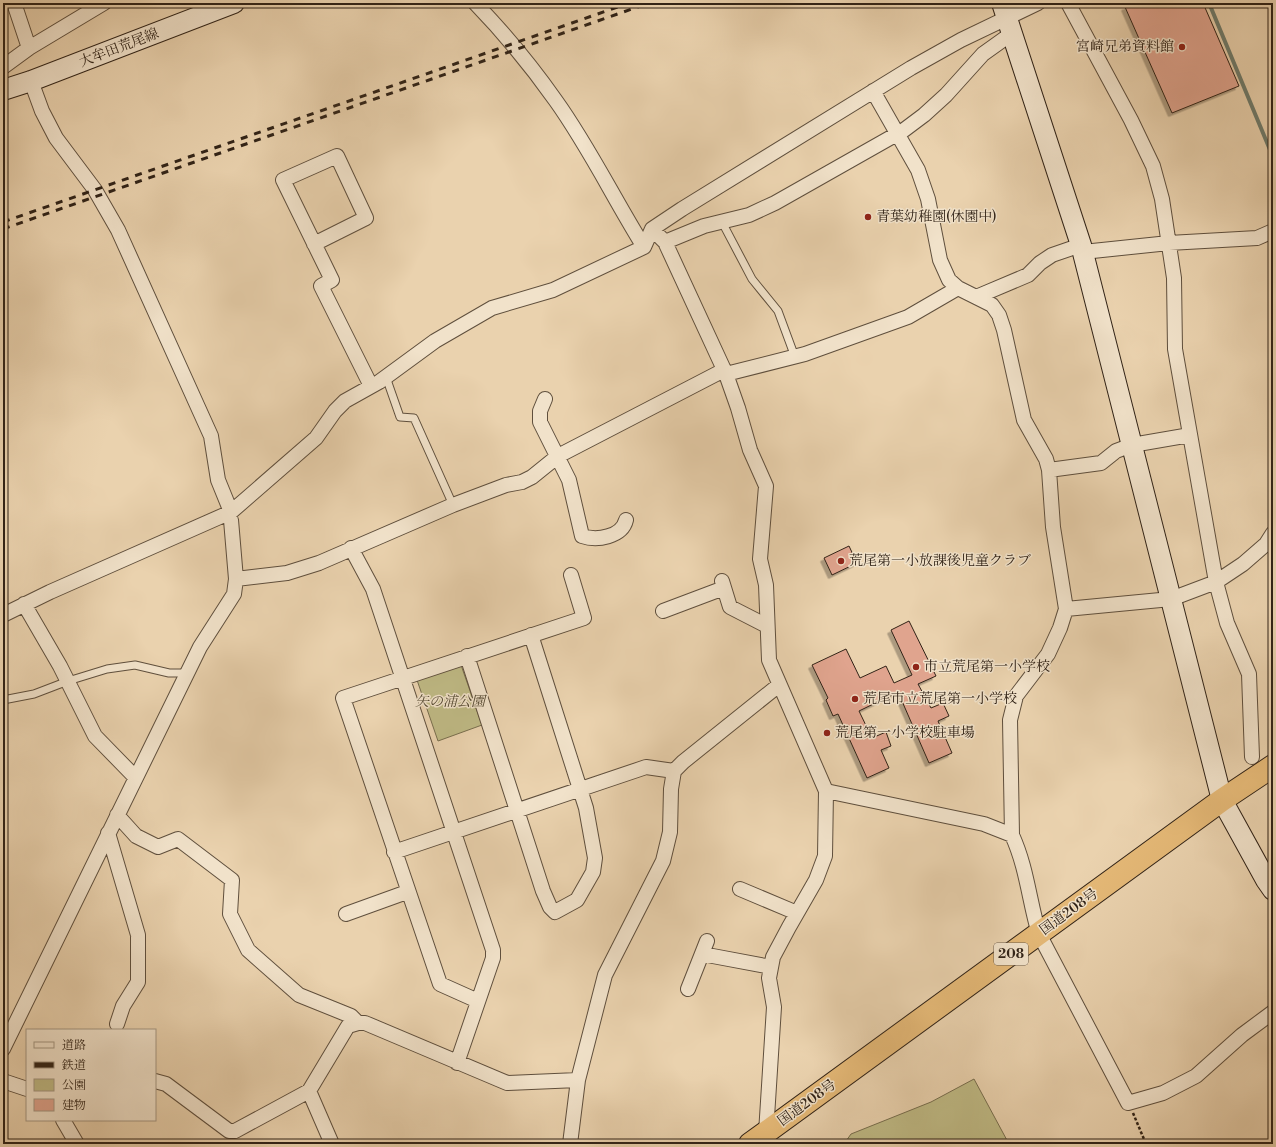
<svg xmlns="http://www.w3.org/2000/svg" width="1276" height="1147" font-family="'Libre Bodoni','Noto Serif JP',serif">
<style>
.green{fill:#bfba85;stroke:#786e4e}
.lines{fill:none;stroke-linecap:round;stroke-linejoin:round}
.stream{stroke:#6f7c6d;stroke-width:4}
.building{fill:#e0a48e;stroke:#312317;filter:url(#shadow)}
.lane-casing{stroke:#5f4f3d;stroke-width:9}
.street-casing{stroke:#5f4f3d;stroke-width:16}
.secondary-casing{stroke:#312317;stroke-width:22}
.highway-casing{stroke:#312317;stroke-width:24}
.path{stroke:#312317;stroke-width:2.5;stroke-dasharray:3 2;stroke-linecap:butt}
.lane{stroke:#f1e2ca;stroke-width:7}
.street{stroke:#f1e2ca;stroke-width:14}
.secondary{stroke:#f1e2ca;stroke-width:20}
.highway{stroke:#e5b977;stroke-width:22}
.rail{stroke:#312317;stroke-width:3;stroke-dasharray:7 7;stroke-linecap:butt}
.poi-dot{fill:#8f2418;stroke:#f1e2ca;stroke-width:1.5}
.labels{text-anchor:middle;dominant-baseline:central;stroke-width:3;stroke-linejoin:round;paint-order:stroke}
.shield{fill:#f1e2ca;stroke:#6b5c4d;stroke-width:1}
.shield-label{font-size:13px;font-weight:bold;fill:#312317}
.poi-label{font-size:14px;fill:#312317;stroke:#f1e2ca;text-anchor:start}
.street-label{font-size:14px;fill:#312317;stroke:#f1e2ca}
.park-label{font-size:14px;font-style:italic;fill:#544932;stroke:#f1e2ca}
</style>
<defs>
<filter id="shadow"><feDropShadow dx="-3.5" dy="3.5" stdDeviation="0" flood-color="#0004"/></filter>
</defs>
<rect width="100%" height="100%" fill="#ead2ae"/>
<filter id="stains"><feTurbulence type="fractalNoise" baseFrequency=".005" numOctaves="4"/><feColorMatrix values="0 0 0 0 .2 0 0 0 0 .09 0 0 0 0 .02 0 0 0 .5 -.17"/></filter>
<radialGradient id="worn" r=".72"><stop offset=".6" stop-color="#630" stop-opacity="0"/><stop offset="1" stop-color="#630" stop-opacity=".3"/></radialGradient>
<path class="green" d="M461,665L482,725L438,741L417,680Z
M974,1079L1009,1144H844L851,1134L931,1102Z"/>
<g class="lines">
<path class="stream" d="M1209,3L1273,157"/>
</g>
<path class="building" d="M1137,3H1203L1239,86L1172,113L1125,7Z
M849,546L857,563L832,575L824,558Z
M909,621L936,676L918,684L931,708L943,703L949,716L938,721L952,753L929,763L898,692L859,711L872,738L886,732L891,746L881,750L889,768L867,778L838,714L833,716L826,700L828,698L812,665L846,649L860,678L886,666L894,683L912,675L891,630Z"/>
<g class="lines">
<defs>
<path id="lane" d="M722,222L752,279L778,311L795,357
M386,377L400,417L414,418L453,505
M3,700L34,694L68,681L107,669L135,665L169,673H187"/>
<path id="street" d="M14,3L29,48
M475,3C504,33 532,67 556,101C589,147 614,199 644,247
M1068,3L1131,120L1153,166L1162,199L1174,278L1175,349L1216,582L1227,623L1249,674L1252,757
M3,67L29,48L104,3
M31,81L42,111L56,138L95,190L118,230L211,436L218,480L231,512
M873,91L918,170L928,199L940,260L949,280L958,288L992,305L999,315L1004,330L1024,420L1046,459L1049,470L1053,527L1066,609L1060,628L1048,654L1016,696L1010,720L1012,835
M652,229L665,242L726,374L738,408L750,450L766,486L760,559L766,585L769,660L826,791L825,856L816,880L789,927L773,957L769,978L774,1007L766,1133
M665,242L704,226L749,215L775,203L904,130L924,115L946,95L983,54L1011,34
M314,244L366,218L337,156L283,180L332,280L321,286L371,386
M1083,252L1169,243L1257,238L1273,231
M976,297L1028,275L1040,263L1052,255L1081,245
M726,374L805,354L908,317L958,288
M545,399L540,411V422L569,480L582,536C597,541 622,537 626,520
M1049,470L1101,463L1116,451L1132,445L1190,435
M351,548L373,589L493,950V958L457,1063
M236,579L287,573L319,563L453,505L506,485L522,482L532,477L558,456L724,370
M722,581L730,607L767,626
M24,604L60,666L95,736L135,777
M1066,609L1171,599L1216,582L1243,564L1266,544L1273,533
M663,611L724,588
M3,615L50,592L231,512L316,438L335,411L345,401L379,382L435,341L492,308L553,290L644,247L652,229L682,209L911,68L961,40L1038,3
M467,656L543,891L550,907L555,912L577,900L593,872L595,858L586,808L531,635
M826,791L984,824L1012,835C1027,868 1029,900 1039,934L1128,1103L1163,1093L1196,1076L1242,1035L1273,1012
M117,815L136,836L158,847L178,839L232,880L230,914L248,950L299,995L351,1016L358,1023
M108,833L138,935V982L123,1006L117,1024
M394,852L646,767L674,771
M740,889L797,913
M346,914L407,892
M702,954L771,967
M688,989L707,941
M478,1001L440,984L343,698L584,618L571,575
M3,1049L200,647L234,594L236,579L231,520
M3,1081L27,1089
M155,1081L166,1084L229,1131H235L309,1091
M63,1120L77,1144
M332,1144L309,1091L348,1026L358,1023H365L507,1083L578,1080
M570,1144L578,1080L605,975L663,861L670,832L671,789L674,771L683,762L779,685"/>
<path id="secondary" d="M1002,3L1081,245L1222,800L1266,880L1273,890
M3,90L31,81L234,3"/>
<path id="highway" d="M750,1144L1222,800L1273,766"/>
</defs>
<use href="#lane" class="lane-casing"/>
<use href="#street" class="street-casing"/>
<use href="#secondary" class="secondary-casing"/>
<use href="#highway" class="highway-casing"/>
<path class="path" d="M1133,1113L1146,1144"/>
<use href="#lane" class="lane"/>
<use href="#street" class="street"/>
<use href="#secondary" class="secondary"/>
<use href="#highway" class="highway"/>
<path class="rail" d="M3,222L629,3
M3,229L649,3"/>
</g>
<g class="poi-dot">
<circle cx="1182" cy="47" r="4"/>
<circle cx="868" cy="217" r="4"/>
<circle cx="841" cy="561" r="4"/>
<circle cx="916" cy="667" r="4"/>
<circle cx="855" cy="699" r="4"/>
<circle cx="827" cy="733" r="4"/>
</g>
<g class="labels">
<rect class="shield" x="994" y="943" width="34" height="22" rx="3"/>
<g class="shield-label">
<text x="1011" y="954">208</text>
</g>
<g class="poi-label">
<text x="1174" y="47" text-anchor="end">宮崎兄弟資料館</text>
<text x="876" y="217">青葉幼稚園(休園中)</text>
<text x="849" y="561">荒尾第一小放課後児童クラブ</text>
<text x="924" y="667">市立荒尾第一小学校</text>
<text x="863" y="699">荒尾市立荒尾第一小学校</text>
<text x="835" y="733">荒尾第一小学校駐車場</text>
</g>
<g class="street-label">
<text transform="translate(119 48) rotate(-21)">大牟田荒尾線</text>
<text transform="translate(1069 912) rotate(-36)">国道208号</text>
<text transform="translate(807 1103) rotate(-36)">国道208号</text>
</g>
<g class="park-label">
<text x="450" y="702">矢の浦公園</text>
</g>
</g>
<rect width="1276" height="1147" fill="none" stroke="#ead2ae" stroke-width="16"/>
<rect x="4" y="4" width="1268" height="1139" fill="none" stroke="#312317" stroke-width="2"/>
<rect x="8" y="8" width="1260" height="1131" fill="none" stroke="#312317"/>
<rect x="26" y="1029" width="130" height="92" fill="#f1e2ca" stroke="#a49682"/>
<rect x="34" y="1042" width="20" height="6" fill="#f1e2ca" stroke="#a49682"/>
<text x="62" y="1049" font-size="12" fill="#312317">道路</text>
<rect x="34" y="1062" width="20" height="6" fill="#312317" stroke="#a49682"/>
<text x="62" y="1069" font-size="12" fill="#312317">鉄道</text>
<rect x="34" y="1079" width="20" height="12" fill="#bfba85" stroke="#a49682"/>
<text x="62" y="1089" font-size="12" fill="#312317">公園</text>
<rect x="34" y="1099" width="20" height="12" fill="#e0a48e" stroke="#a49682"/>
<text x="62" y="1109" font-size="12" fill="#312317">建物</text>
<rect width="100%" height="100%" filter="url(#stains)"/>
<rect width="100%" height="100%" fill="url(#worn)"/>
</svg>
